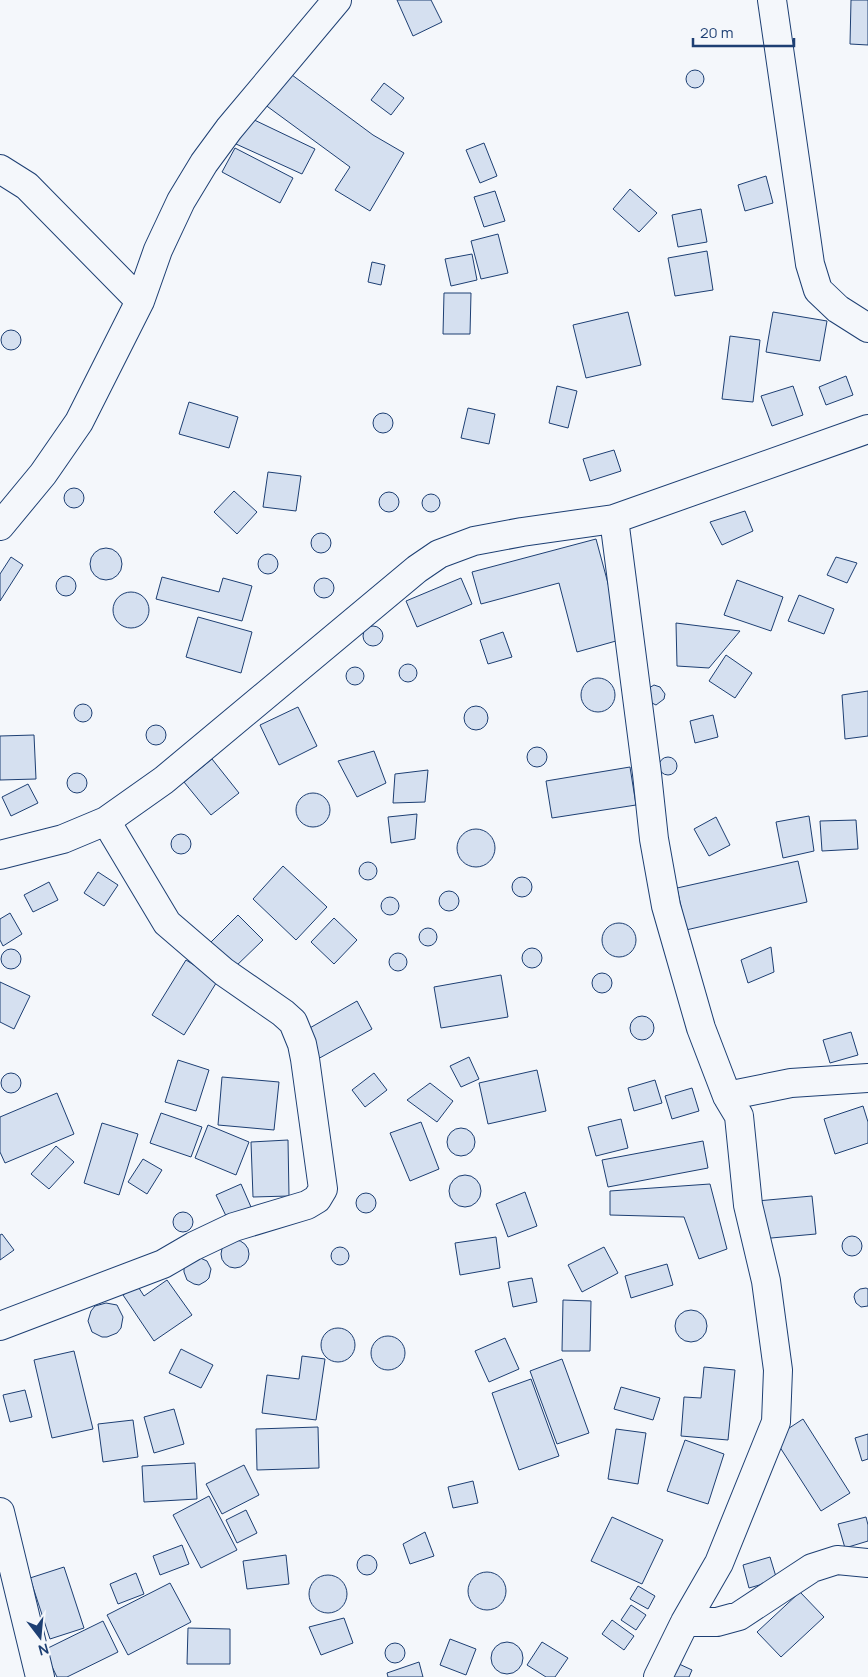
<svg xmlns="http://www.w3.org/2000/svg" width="868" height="1677" font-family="Manrope,sans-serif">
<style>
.building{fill:#d5e0f0;stroke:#1d3f73}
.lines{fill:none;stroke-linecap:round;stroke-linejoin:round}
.minor-casing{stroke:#1d3f73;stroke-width:30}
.minor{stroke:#f4f7fb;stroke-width:28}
</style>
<rect width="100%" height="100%" fill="#f4f7fb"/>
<path class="building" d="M397,0H431L442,22L413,36Z
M851,0H868V45L850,44Z
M686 79a9 9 0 1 1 18 0a9 9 0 1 1-18 0Z
M288,72L373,135L404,153L370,211L335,190L350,167L264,104Z
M384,83L404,98L391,115L371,100Z
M248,117L315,149L302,174L236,144Z
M484,143L497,176L480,183L466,150Z
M235,148L293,178L280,203L222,172Z
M766,176L773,203L745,211L738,185Z
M630,189L657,213L639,232L613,209Z
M495,191L505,221L484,227L474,197Z
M701,209L707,242L678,247L672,215Z
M498,234L508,273L481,279L471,241Z
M707,251L713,290L675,296L668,258Z
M472,254L477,280L451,286L445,259Z
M372,262L385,265L381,285L368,282Z
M444,293H471L470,334H443Z
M628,312L641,365L586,378L573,325Z
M773,312L827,321L820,361L766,352Z
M1 340a10 10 0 1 1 20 0a10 10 0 1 1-20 0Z
M730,336L760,340L753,402L722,399Z
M846,376L853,395L826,405L819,387Z
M557,386L577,391L568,428L549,423Z
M793,386L803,415L772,426L761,396Z
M189,402L238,417L229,448L179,434Z
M468,408L495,414L489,444L461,438Z
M373 423a10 10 0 1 1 20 0a10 10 0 1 1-20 0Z
M614,450L621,471L590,481L583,459Z
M268,472L301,476L296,511L263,507Z
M64 498a10 10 0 1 1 20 0a10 10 0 1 1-20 0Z
M234,491L257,512L237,534L214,512Z
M379 502a10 10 0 1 1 20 0a10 10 0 1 1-20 0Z
M422 503a9 9 0 1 1 18 0a9 9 0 1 1-18 0Z
M745,511L753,531L722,545L710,522Z
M311 543a10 10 0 1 1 20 0a10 10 0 1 1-20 0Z
M596,539L623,639L577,652L559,583L481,604L472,572Z
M90 564a16 16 0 1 1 32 0a16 16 0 1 1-32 0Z
M258 564a10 10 0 1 1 20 0a10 10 0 1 1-20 0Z
M11,557L23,565L0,601V574Z
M836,557L857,563L847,583L827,575Z
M56 586a10 10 0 1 1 20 0a10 10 0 1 1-20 0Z
M162,577L219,592L223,578L252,586L242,621L156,599Z
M461,578L472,604L417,627L406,601Z
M314 588a10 10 0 1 1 20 0a10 10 0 1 1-20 0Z
M737,580L783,597L771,631L724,615Z
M113 610a18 18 0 1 1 36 0a18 18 0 1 1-36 0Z
M799,595L834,609L824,634L788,621Z
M198,617L252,632L241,673L186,657Z
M676,623L740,631L709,668L677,666Z
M363 636a10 10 0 1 1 20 0a10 10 0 1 1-20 0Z
M503,632L512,657L488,664L480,640Z
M726,655L752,673L735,698L709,681Z
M399 673a9 9 0 1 1 18 0a9 9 0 1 1-18 0Z
M346 676a9 9 0 1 1 18 0a9 9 0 1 1-18 0Z
M581 695a17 17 0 1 1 34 0a17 17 0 1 1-34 0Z
M654,685L660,687L665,694L664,699L656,705L650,702L649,688Z
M868,691V736L845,739L842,695Z
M74 713a9 9 0 1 1 18 0a9 9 0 1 1-18 0Z
M464 718a12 12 0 1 1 24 0a12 12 0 1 1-24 0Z
M298,707L317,746L279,765L260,725Z
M713,715L718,737L695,743L690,721Z
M146 735a10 10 0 1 1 20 0a10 10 0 1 1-20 0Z
M34,735L36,779L0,780V736Z
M527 757a10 10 0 1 1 20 0a10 10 0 1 1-20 0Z
M374,751L386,783L357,797L338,761Z
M659 766a9 9 0 1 1 18 0a9 9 0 1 1-18 0Z
M212,759L239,793L211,815L184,782Z
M630,767L636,805L552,818L546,781Z
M428,770L425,802L393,803L395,774Z
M67 783a10 10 0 1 1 20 0a10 10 0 1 1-20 0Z
M28,784L38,803L11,816L2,797Z
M296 810a17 17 0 1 1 34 0a17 17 0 1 1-34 0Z
M417,814L415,839L391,843L388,817Z
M809,816L814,851L783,858L776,822Z
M716,817L730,845L709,856L694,829Z
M856,820L858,849L822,851L820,821Z
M457 848a19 19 0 1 1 38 0a19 19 0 1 1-38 0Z
M171 844a10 10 0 1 1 20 0a10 10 0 1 1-20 0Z
M798,861L807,902L686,930L677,888Z
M359 871a9 9 0 1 1 18 0a9 9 0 1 1-18 0Z
M283,866L327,907L296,940L253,899Z
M98,872L118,885L104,906L84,893Z
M512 887a10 10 0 1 1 20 0a10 10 0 1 1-20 0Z
M49,882L58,900L33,912L24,895Z
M439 901a10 10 0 1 1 20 0a10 10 0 1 1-20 0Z
M381 906a9 9 0 1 1 18 0a9 9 0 1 1-18 0Z
M10,913L22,934L3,946L0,940V919Z
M238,915L263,940L234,968L209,944Z
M334,918L357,940L334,964L311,942Z
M602 940a17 17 0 1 1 34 0a17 17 0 1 1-34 0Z
M419 937a9 9 0 1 1 18 0a9 9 0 1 1-18 0Z
M771,947L774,972L748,983L741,960Z
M522 958a10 10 0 1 1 20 0a10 10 0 1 1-20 0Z
M1 959a10 10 0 1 1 20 0a10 10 0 1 1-20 0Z
M389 962a9 9 0 1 1 18 0a9 9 0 1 1-18 0Z
M186,960L218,980L184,1035L152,1015Z
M592 983a10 10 0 1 1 20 0a10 10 0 1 1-20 0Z
M501,975L508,1017L441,1028L434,987Z
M0,982L30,996L14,1029L0,1022Z
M357,1001L372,1029L316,1060L301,1033Z
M630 1028a12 12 0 1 1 24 0a12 12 0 1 1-24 0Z
M851,1032L858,1055L830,1063L823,1040Z
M469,1057L479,1079L461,1087L450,1066Z
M178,1060L209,1070L196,1111L165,1102Z
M537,1070L546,1111L488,1124L479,1083Z
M374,1073L387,1090L365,1107L352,1090Z
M1 1083a10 10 0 1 1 20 0a10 10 0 1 1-20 0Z
M222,1077L279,1082L274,1130L218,1125Z
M655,1080L662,1103L634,1111L628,1088Z
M430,1083L453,1101L437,1122L407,1100Z
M692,1088L699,1111L672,1119L665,1096Z
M57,1093L74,1134L5,1163L0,1152V1117Z
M863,1106L868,1122V1143L835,1154L824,1119Z
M161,1113L202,1127L191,1157L150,1143Z
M621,1119L628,1148L596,1156L588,1127Z
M421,1122L439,1169L410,1181L390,1133Z
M102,1123L138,1134L119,1195L84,1183Z
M208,1125L249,1142L236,1175L195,1158Z
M447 1142a14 14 0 1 1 28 0a14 14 0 1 1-28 0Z
M288,1140L289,1196L253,1197L251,1142Z
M703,1141L708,1168L608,1187L602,1160Z
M56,1146L74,1162L49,1189L31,1174Z
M143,1159L162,1170L147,1194L128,1182Z
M449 1191a16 16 0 1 1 32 0a16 16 0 1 1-32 0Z
M241,1184L251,1207L227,1218L216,1195Z
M710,1184L727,1249L699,1259L684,1217L610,1215V1191Z
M525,1192L537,1226L508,1237L496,1204Z
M356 1203a10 10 0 1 1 20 0a10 10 0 1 1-20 0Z
M812,1196L816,1234L760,1239L757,1201Z
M173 1222a10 10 0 1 1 20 0a10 10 0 1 1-20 0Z
M2,1234L14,1250L0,1260V1235Z
M842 1246a10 10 0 1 1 20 0a10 10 0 1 1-20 0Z
M496,1237L500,1268L460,1275L455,1243Z
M221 1254a14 14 0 1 1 28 0a14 14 0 1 1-28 0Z
M331 1256a9 9 0 1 1 18 0a9 9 0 1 1-18 0Z
M604,1247L618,1273L582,1292L568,1265Z
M198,1257L207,1261L211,1269L209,1278L206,1281L199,1285L194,1284L187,1280L184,1272V1267Z
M667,1264L673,1285L631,1298L625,1276Z
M532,1278L537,1302L513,1307L508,1282Z
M167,1280L192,1315L154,1341L123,1295L137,1285L144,1296Z
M866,1288L868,1289V1306L861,1307L856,1303L854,1297L855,1293L860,1289Z
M563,1300L591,1301L590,1351H562Z
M106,1303L117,1305L123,1317L121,1328L117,1333L107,1337H102L92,1332L88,1321L91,1311L95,1306Z
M675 1326a16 16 0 1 1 32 0a16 16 0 1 1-32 0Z
M321 1345a17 17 0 1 1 34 0a17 17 0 1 1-34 0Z
M371 1353a17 17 0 1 1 34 0a17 17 0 1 1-34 0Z
M505,1338L519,1369L489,1382L475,1351Z
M181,1349L213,1365L201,1388L169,1373Z
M74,1351L93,1429L52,1438L34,1360Z
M302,1356L325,1359L316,1420L262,1413L267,1375L299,1379Z
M562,1359L589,1433L557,1444L530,1371Z
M704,1367L735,1370L728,1440L681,1436L684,1397L701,1398Z
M531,1379L559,1456L519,1470L492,1393Z
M621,1387L660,1398L653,1420L614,1409Z
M25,1390L32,1417L10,1422L3,1395Z
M174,1409L184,1444L154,1453L144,1417Z
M803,1419L850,1493L821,1511L774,1438Z
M133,1420L138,1457L103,1462L98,1424Z
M318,1427L319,1468L257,1470L256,1429Z
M616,1429L646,1433L638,1484L608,1479Z
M868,1434V1459L862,1461L855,1438Z
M685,1440L724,1454L708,1504L667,1491Z
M195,1463L197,1499L144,1502L142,1466Z
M244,1465L259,1495L222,1514L206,1484Z
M473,1481L478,1503L453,1508L448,1487Z
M209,1496L237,1550L201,1568L173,1515Z
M246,1510L257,1533L237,1543L226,1520Z
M612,1517L663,1540L642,1584L591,1561Z
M866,1517L868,1525V1541L845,1548L838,1524Z
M425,1532L434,1556L410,1564L403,1544Z
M182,1545L189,1564L160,1575L153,1556Z
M286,1555L289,1584L247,1589L243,1561Z
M357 1565a10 10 0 1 1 20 0a10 10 0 1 1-20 0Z
M770,1557L777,1580L749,1588L743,1565Z
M64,1567L84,1628L50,1639L30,1578Z
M468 1591a19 19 0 1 1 38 0a19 19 0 1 1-38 0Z
M136,1573L144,1594L118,1604L110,1584Z
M309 1594a19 19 0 1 1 38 0a19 19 0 1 1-38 0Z
M170,1583L191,1622L128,1655L107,1615Z
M638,1586L655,1596L648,1609L630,1599Z
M800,1592L824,1617L781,1657L757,1632Z
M631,1605L646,1615L636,1630L621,1620Z
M344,1618L353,1643L321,1655L309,1627Z
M612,1620L634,1636L624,1650L602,1634Z
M103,1621L118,1652L67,1677H57L44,1650Z
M188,1628L230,1629V1664H187Z
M450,1639L476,1649L466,1675L440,1665Z
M542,1642L568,1658L555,1677H546L527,1665Z
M491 1658a16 16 0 1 1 32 0a16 16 0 1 1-32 0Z
M385 1653a10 10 0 1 1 20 0a10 10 0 1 1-20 0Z
M419,1662L423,1677H388L387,1673Z
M677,1663L692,1670L689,1677H670Z"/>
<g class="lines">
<defs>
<path id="minor" d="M772,0L810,264L818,290L838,309L868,328
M0,169L27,186L140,301
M614,519L647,774L654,839L666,906L701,1028L727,1096L739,1116L748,1205L766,1281L778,1370L776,1422L719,1563L685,1622L658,1677
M0,526L43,474L79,422L140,301L158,250L181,201L204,163L229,129L337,0
M0,855L63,839L106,821L164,780L417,569L439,554L474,541L522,532L614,519L868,429
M727,1096L791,1083L868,1078
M0,1326L163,1264L194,1246L234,1227L307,1205L317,1199L323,1189L305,1059L302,1044L293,1022L283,1013L224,972L167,923L106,821
M0,1512L40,1677
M685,1622H717L739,1616L812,1568L837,1560L868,1563"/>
</defs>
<use href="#minor" class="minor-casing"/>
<use href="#minor" class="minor"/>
</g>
<g transform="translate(40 1637) rotate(164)" stroke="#f4f7fb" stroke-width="4" paint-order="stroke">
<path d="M0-4L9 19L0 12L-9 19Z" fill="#1d3f73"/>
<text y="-8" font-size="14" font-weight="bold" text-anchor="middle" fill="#1d3f73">N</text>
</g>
<path d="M693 38v8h101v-8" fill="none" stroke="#1d3f73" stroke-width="2.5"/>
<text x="700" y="38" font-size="15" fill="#1d3f73" stroke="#f4f7fb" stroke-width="4" paint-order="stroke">20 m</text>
</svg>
